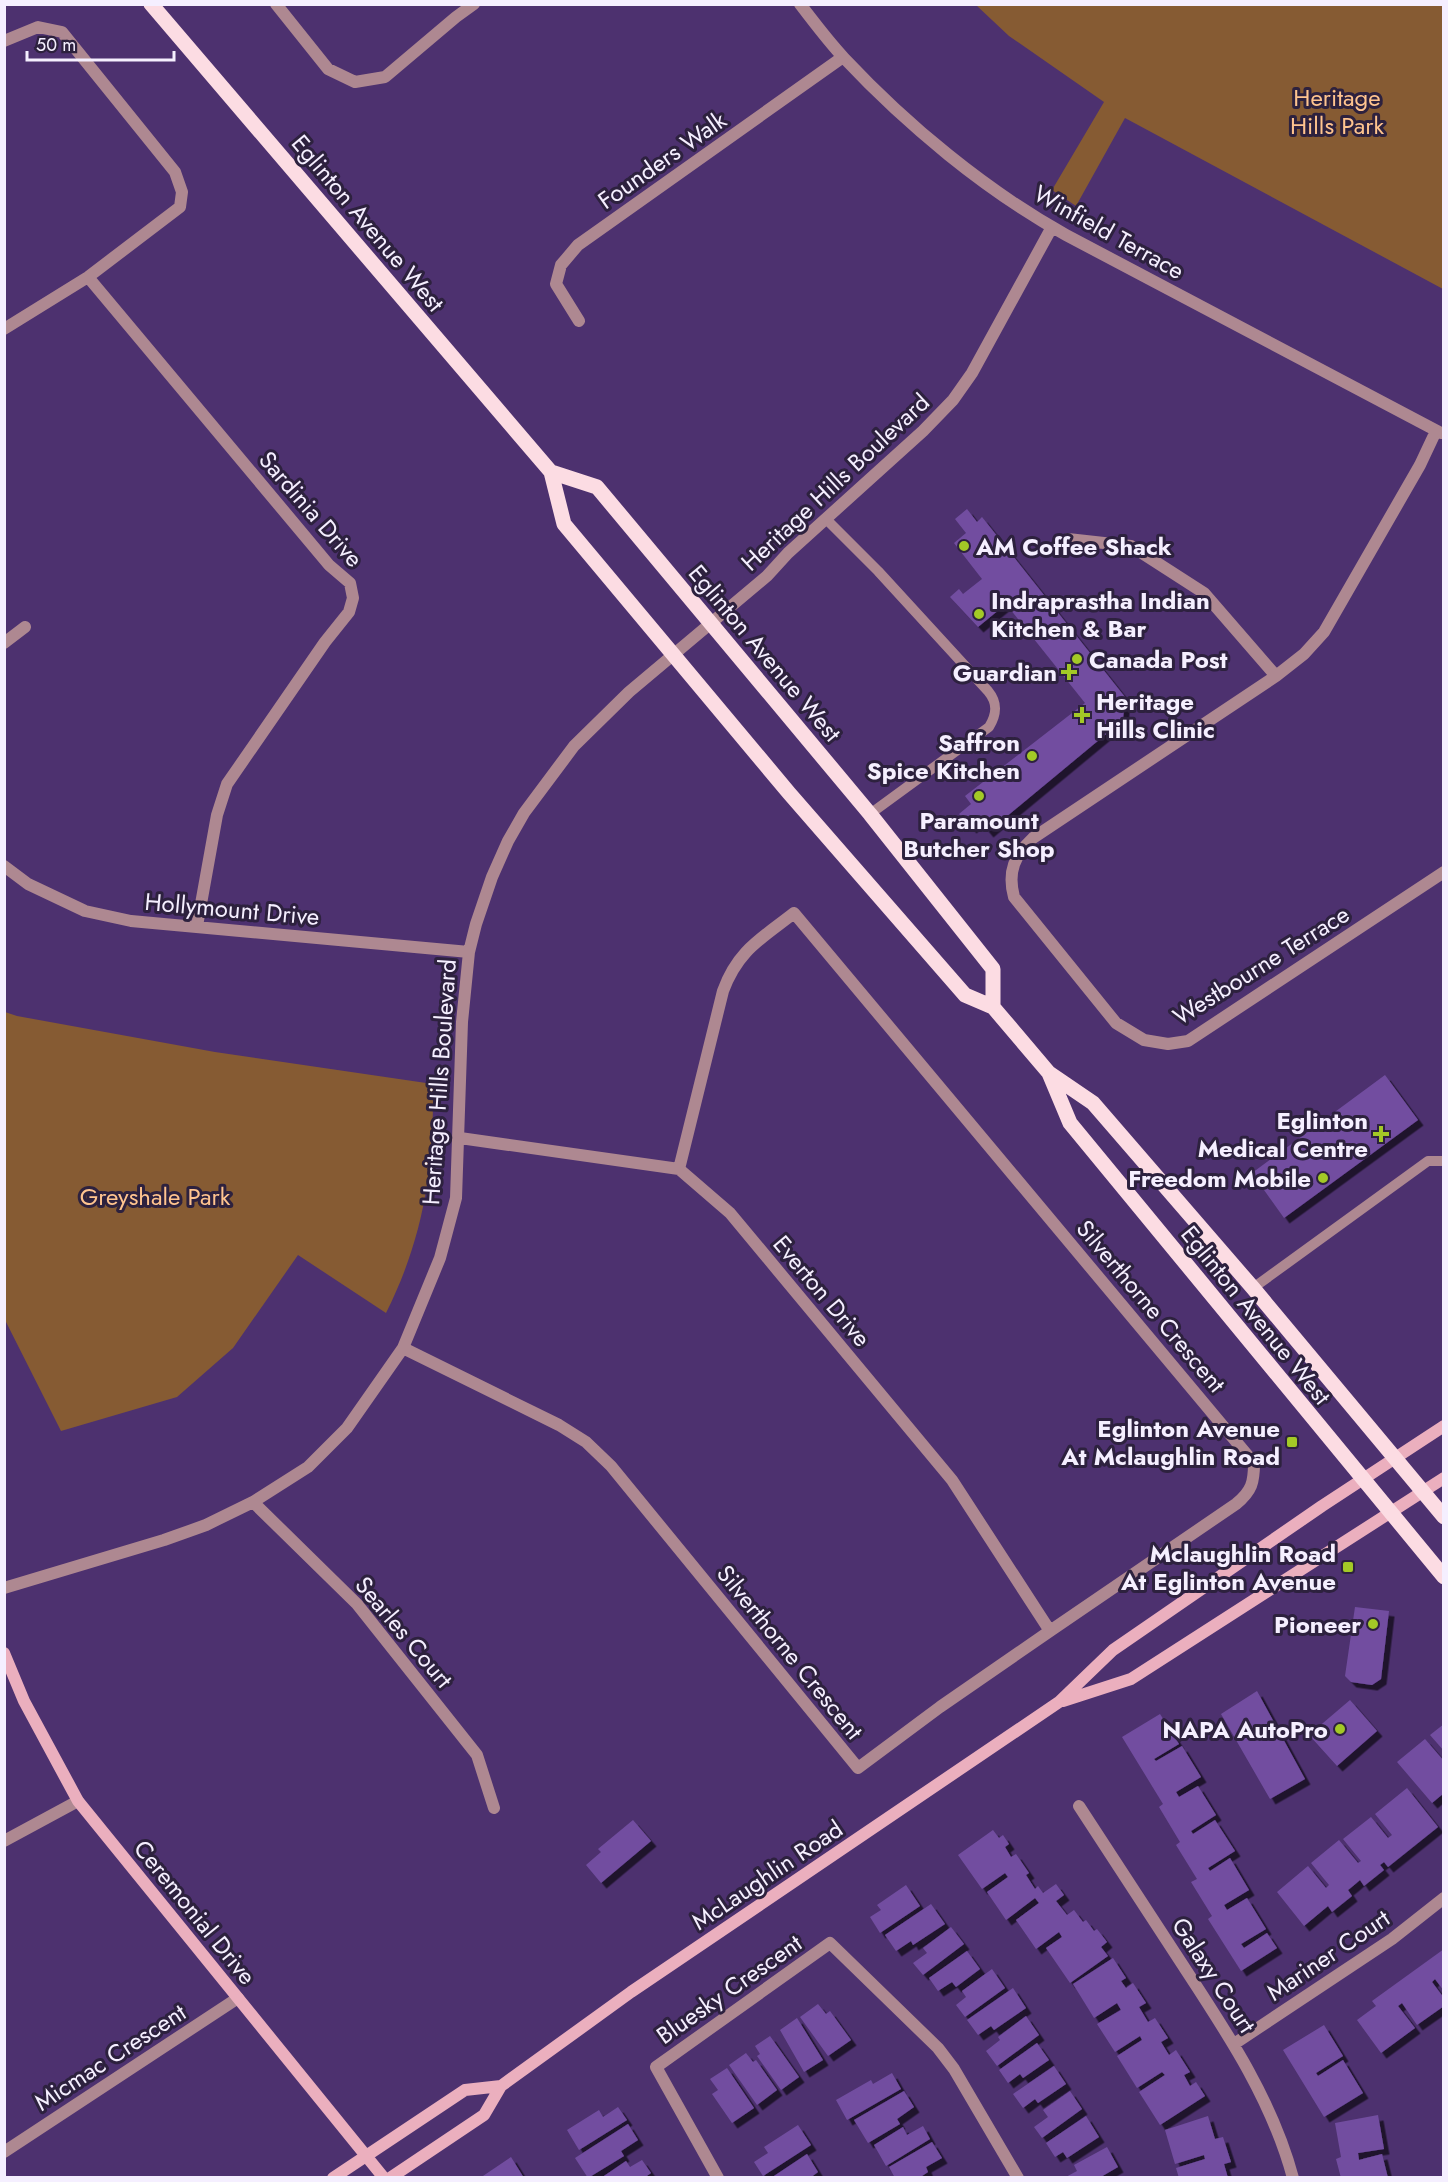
<svg xmlns="http://www.w3.org/2000/svg" width="1448" height="2182" font-family="Jost,sans-serif">
<style>
.green{fill:#865b33}
.building{fill:#724ea0;filter:url(#shadow)}
.lines{fill:none;stroke-linecap:round;stroke-linejoin:round}
.lane{stroke:#ae8891;stroke-width:10}
.street{stroke:#ae8891;stroke-width:12}
.secondary{stroke:#ebafbe;stroke-width:12}
.primary{stroke:#fcdce3;stroke-width:15}
.poi-dot{fill:#a3c926;stroke:#2d213e;stroke-width:2}
.labels{text-anchor:middle;dominant-baseline:central;stroke-width:6;stroke-linejoin:round;paint-order:stroke}
.park-label{font-size:24px;fill:#ffc48f;stroke:#2d213e}
.street-label{font-size:24px;fill:#f5efff;stroke:#2d213e}
.poi-label{font-size:24px;font-weight:bold;fill:#f5efff;stroke:#2d213e;text-anchor:end}
</style>
<defs>
<filter id="shadow"><feDropShadow dx="5.5" dy="5.5" stdDeviation="0" flood-color="#0009"/></filter>
</defs>
<rect width="100%" height="100%" fill="#4d316f"/>
<path class="green" d="M976,5H1443V289L1125,118L1076,206L1052,190L1104,102L1009,36Z
M5,1012L17,1016L215,1052L433,1084C434,1168 424,1237 386,1313L298,1255L233,1348L177,1397L61,1431L5,1320Z"/>
<path class="building" d="M967,509L977,522L982,517L1125,697L1123,720L988,832L979,821L971,828L959,814L971,804L965,796L1085,703L1006,604L978,627L950,597L959,589L963,594L982,579L954,543L966,533L955,519Z
M1385,1075L1418,1120L1284,1218L1252,1173Z
M1355,1607L1389,1611L1381,1679L1372,1685L1351,1682L1345,1676Z
M1257,1691L1305,1779L1270,1799L1221,1714Z
M1350,1700L1377,1731L1337,1766L1309,1735Z
M1160,1714L1179,1744L1154,1759L1156,1761L1182,1746L1201,1777L1176,1792L1179,1797L1198,1786L1216,1815L1191,1831L1193,1834L1215,1820L1235,1851L1208,1868L1210,1871L1230,1858L1249,1890L1224,1905L1227,1910L1247,1898L1266,1929L1241,1944L1244,1948L1267,1933L1277,1948L1241,1971L1208,1919L1212,1916L1191,1882L1197,1879L1176,1845L1180,1842L1159,1807L1163,1804L1122,1737Z
M1444,1724V1751L1430,1735Z
M1425,1739L1444,1761V1793L1432,1803L1397,1762Z
M1407,1788L1438,1827L1388,1867L1384,1862L1380,1865L1384,1870L1364,1886L1360,1880L1353,1886L1348,1890L1352,1896L1332,1912L1328,1906L1304,1926L1277,1892L1308,1866L1326,1888L1329,1885L1311,1863L1339,1840L1358,1863L1361,1861L1343,1839L1371,1817L1388,1838L1392,1835L1375,1814Z
M633,1820L651,1841L601,1883L586,1865L601,1852L598,1849Z
M993,1830L999,1838L1003,1835L1009,1844L1005,1847L1011,1857L1016,1854L1029,1873L1026,1875L1035,1889L1038,1886L1043,1893L1056,1884L1064,1895L1056,1901L1067,1915L1074,1910L1083,1922L1086,1920L1094,1931L1097,1929L1107,1942L1101,1947L1108,1956L1070,1983L1046,1948L1062,1937L1059,1932L1036,1949L1016,1920L1039,1903L1035,1898L1006,1920L987,1892L1008,1877L1005,1873L982,1889L958,1855Z
M906,1885L920,1906L880,1933L870,1917L881,1910L877,1905Z
M931,1904L945,1924L913,1945L911,1941L896,1951L885,1935Z
M951,1927L964,1944L923,1975L913,1963L927,1953L923,1948Z
M1444,1949V1991L1435,1979L1432,1982L1444,1998V2006L1417,2025L1402,2003L1398,2006L1415,2028L1381,2053L1357,2020L1376,2006L1372,2001Z
M967,1951L980,1969L956,1987L952,1982L938,1991L929,1978Z
M1113,1958L1126,1978L1121,1981L1126,1988L1133,1983L1146,2003L1139,2007L1148,2022L1155,2018L1168,2038L1161,2042L1169,2055L1176,2050L1190,2072L1184,2075L1190,2086L1196,2082L1205,2096L1160,2125L1139,2092L1165,2075L1162,2072L1137,2088L1117,2056L1142,2040L1140,2036L1115,2052L1097,2024L1121,2010L1117,2003L1094,2018L1073,1984Z
M992,1969L1005,1988L965,2017L956,2005L966,1997L962,1991Z
M1013,1988L1026,2008L994,2030L991,2026L978,2035L967,2020Z
M818,2004L826,2014L830,2011L851,2040L828,2056L800,2017Z
M1026,2016L1039,2035L997,2066L986,2051L1000,2040L998,2037Z
M797,2018L823,2060L804,2072L780,2030Z
M1324,2025L1343,2056L1316,2073L1318,2076L1343,2060L1363,2093L1324,2117L1283,2050Z
M770,2036L799,2077L781,2090L757,2056L760,2054L755,2046Z
M1037,2043L1049,2060L1023,2078L1020,2074L1008,2083L999,2070Z
M746,2053L753,2062L756,2060L777,2090L757,2105L729,2065Z
M1054,2066L1066,2084L1038,2103L1035,2099L1023,2108L1013,2094Z
M727,2068L754,2108L732,2123L712,2094L718,2090L710,2079Z
M892,2073L901,2089L847,2120L836,2100L871,2080L873,2084Z
M904,2091L914,2107L897,2119L900,2124L868,2143L854,2120Z
M1070,2091L1082,2109L1042,2138L1034,2127L1048,2117L1043,2110Z
M618,2107L627,2120L579,2150L567,2130L599,2110L603,2117Z
M1378,2115L1384,2149L1358,2153L1359,2160L1382,2154L1388,2178H1341L1336,2159L1341,2157L1335,2123Z
M1086,2116L1099,2137L1067,2158L1063,2152L1055,2157L1046,2143Z
M1208,2116L1215,2139L1223,2137L1231,2162L1224,2164L1228,2178H1179L1176,2168L1205,2159L1204,2155L1175,2164L1165,2130Z
M628,2124L638,2140L621,2151L624,2156L588,2178L575,2158Z
M798,2125L811,2145L763,2176L754,2162L768,2153L764,2147Z
M923,2126L930,2139L886,2166L874,2145L903,2127L907,2135Z
M932,2142L942,2158L926,2167L928,2172L919,2178H895L889,2167Z
M1107,2147L1118,2167L1099,2178H1064L1077,2171L1074,2165Z
M807,2154L818,2172L810,2178H771Z
M511,2157L524,2178H480Z
M642,2160L651,2173L644,2178H601L626,2161L630,2167Z"/>
<g class="lines">
<path class="lane" d="M826,519L878,571L988,691C998,703 997,714 989,727L870,814
M1253,1288L1428,1161H1444"/>
<path class="street" d="M276,4L328,69L355,82L385,77L456,17L474,4
M800,4C814,22 828,41 844,58C907,125 985,190 1066,235L1441,433
M4,41L38,27L62,32L175,172L182,192L180,207L88,277L4,329
M88,277L329,565L350,583L353,598L349,612L325,642L227,784L217,815L197,926
M579,321L556,284L561,265L578,245L843,57
M1436,431L1420,465L1324,632L1304,654L1276,676L1033,838C1015,855 1007,871 1014,897L1116,1023L1144,1040L1168,1044L1188,1041L1444,872
M1068,539L1131,546L1204,593L1276,676
M4,643L25,627
M4,866L28,884L85,911L131,921L469,952
M460,1138L679,1169L730,1213L952,1480L1050,1631
M403,1348L559,1425L586,1442L611,1466L858,1768L940,1707L1050,1631L1236,1504C1252,1491 1254,1482 1254,1463L794,913C761,939 738,950 723,991L679,1169
M253,1502L357,1604L477,1755L494,1808
M4,1588L164,1540L206,1525L253,1502L308,1467L347,1428L403,1348L440,1258L456,1198L462,1022L469,952L476,924L492,877L508,841L524,813L574,746L629,692L767,576L788,553L923,431L953,400L972,373L1052,227
M1079,1806C1114,1860 1149,1913 1184,1967C1228,2034 1272,2100 1293,2178
M4,1841L78,1801
M1234,2044L1392,1939L1444,1898
M4,2152L238,1998
M718,2178L656,2067L830,1943L938,2048L954,2069L1018,2178"/>
<path class="secondary" d="M4,1653L24,1701L78,1801L384,2178
M1063,1701L1131,1679L1444,1478
M333,2178L465,2090L501,2086
M390,2178L484,2115L501,2086L631,1992L1059,1702L1113,1650L1322,1506L1444,1426"/>
<path class="primary" d="M151,4L551,472L564,524L789,793L965,995L993,1007L1049,1073L1093,1103L1253,1288L1444,1517
M551,472L597,487L870,814L993,969V1007
M1049,1073L1070,1123L1444,1577"/>
</g>
<g class="poi-dot">
<circle cx="964" cy="546" r="6"/>
<circle cx="979" cy="614" r="6"/>
<circle cx="1077" cy="659" r="6"/>
<path d="M1066 663h6v6h6v6h-6v6h-6v-6h-6v-6h6z"/>
<path d="M1079 706h6v6h6v6h-6v6h-6v-6h-6v-6h6z"/>
<circle cx="1032" cy="756" r="6"/>
<circle cx="979" cy="796" r="6"/>
<path d="M1378 1125h6v6h6v6h-6v6h-6v-6h-6v-6h6z"/>
<circle cx="1323" cy="1178" r="6"/>
<rect x="1286" y="1436" width="12" height="12" rx="3"/>
<rect x="1342" y="1561" width="12" height="12" rx="3"/>
<circle cx="1373" cy="1624" r="6"/>
<circle cx="1340" cy="1729" r="6"/>
</g>
<g class="labels">
<g class="park-label">
<text x="1337" y="97">Heritage<tspan x="1337" dy="28">Hills Park</tspan></text>
<text x="155" y="1196">Greyshale Park</text>
</g>
<g class="street-label">
<text transform="translate(662 160) rotate(-35)">Founders Walk</text>
<text transform="translate(368 223) rotate(50)">Eglinton Avenue West</text>
<text transform="translate(1109 232) rotate(29)">Winfield Terrace</text>
<text transform="translate(835 482) rotate(-43)">Heritage Hills Boulevard</text>
<text transform="translate(311 509) rotate(49)">Sardinia Drive</text>
<text transform="translate(765 653) rotate(50)">Eglinton Avenue West</text>
<text transform="translate(232 909) rotate(5)">Hollymount Drive</text>
<text transform="translate(1261 965) rotate(-32)">Westbourne Terrace</text>
<text transform="translate(439 1082) rotate(-86)">Heritage Hills Boulevard</text>
<text transform="translate(822 1291) rotate(50)">Everton Drive</text>
<text transform="translate(1151 1306) rotate(50)">Silverthorne Crescent</text>
<text transform="translate(1256 1315) rotate(51)">Eglinton Avenue West</text>
<text transform="translate(404 1632) rotate(50)">Searles Court</text>
<text transform="translate(790 1652) rotate(51)">Silverthorne Crescent</text>
<text transform="translate(767 1875) rotate(-34)">McLaughlin Road</text>
<text transform="translate(195 1912) rotate(51)">Ceremonial Drive</text>
<text transform="translate(1328 1955) rotate(-34)">Mariner Court</text>
<text transform="translate(1214 1975) rotate(57)">Galaxy Court</text>
<text transform="translate(729 1989) rotate(-35)">Bluesky Crescent</text>
<text transform="translate(110 2057) rotate(-33)">Micmac Crescent</text>
</g>
<g class="poi-label">
<text x="976" y="546" text-anchor="start">AM Coffee Shack</text>
<text x="991" y="600" text-anchor="start">Indraprastha Indian<tspan x="991" dy="28">Kitchen &amp; Bar</tspan></text>
<text x="1089" y="659" text-anchor="start">Canada Post</text>
<text x="1057" y="672">Guardian</text>
<text x="1096" y="701" text-anchor="start">Heritage<tspan x="1096" dy="28">Hills Clinic</tspan></text>
<text x="1020" y="742">Saffron<tspan x="1020" dy="28">Spice Kitchen</tspan></text>
<text x="979" y="820" text-anchor="middle">Paramount<tspan x="979" dy="28">Butcher Shop</tspan></text>
<text x="1368" y="1120">Eglinton<tspan x="1368" dy="28">Medical Centre</tspan></text>
<text x="1311" y="1178">Freedom Mobile</text>
<text x="1280" y="1428">Eglinton Avenue<tspan x="1280" dy="28">At Mclaughlin Road</tspan></text>
<text x="1336" y="1553">Mclaughlin Road<tspan x="1336" dy="28">At Eglinton Avenue</tspan></text>
<text x="1361" y="1624">Pioneer</text>
<text x="1328" y="1729">NAPA AutoPro</text>
</g>
</g>
<rect width="1448" height="2182" fill="none" stroke="#f5efff" stroke-width="12"/>
<path d="M27 51v9h147v-9" fill="none" stroke="#f5efff" stroke-width="3"/>
<text x="36" y="51" font-size="18" fill="#f5efff" stroke="#2d213e" stroke-width="4.5" paint-order="stroke">50 m</text>
</svg>
